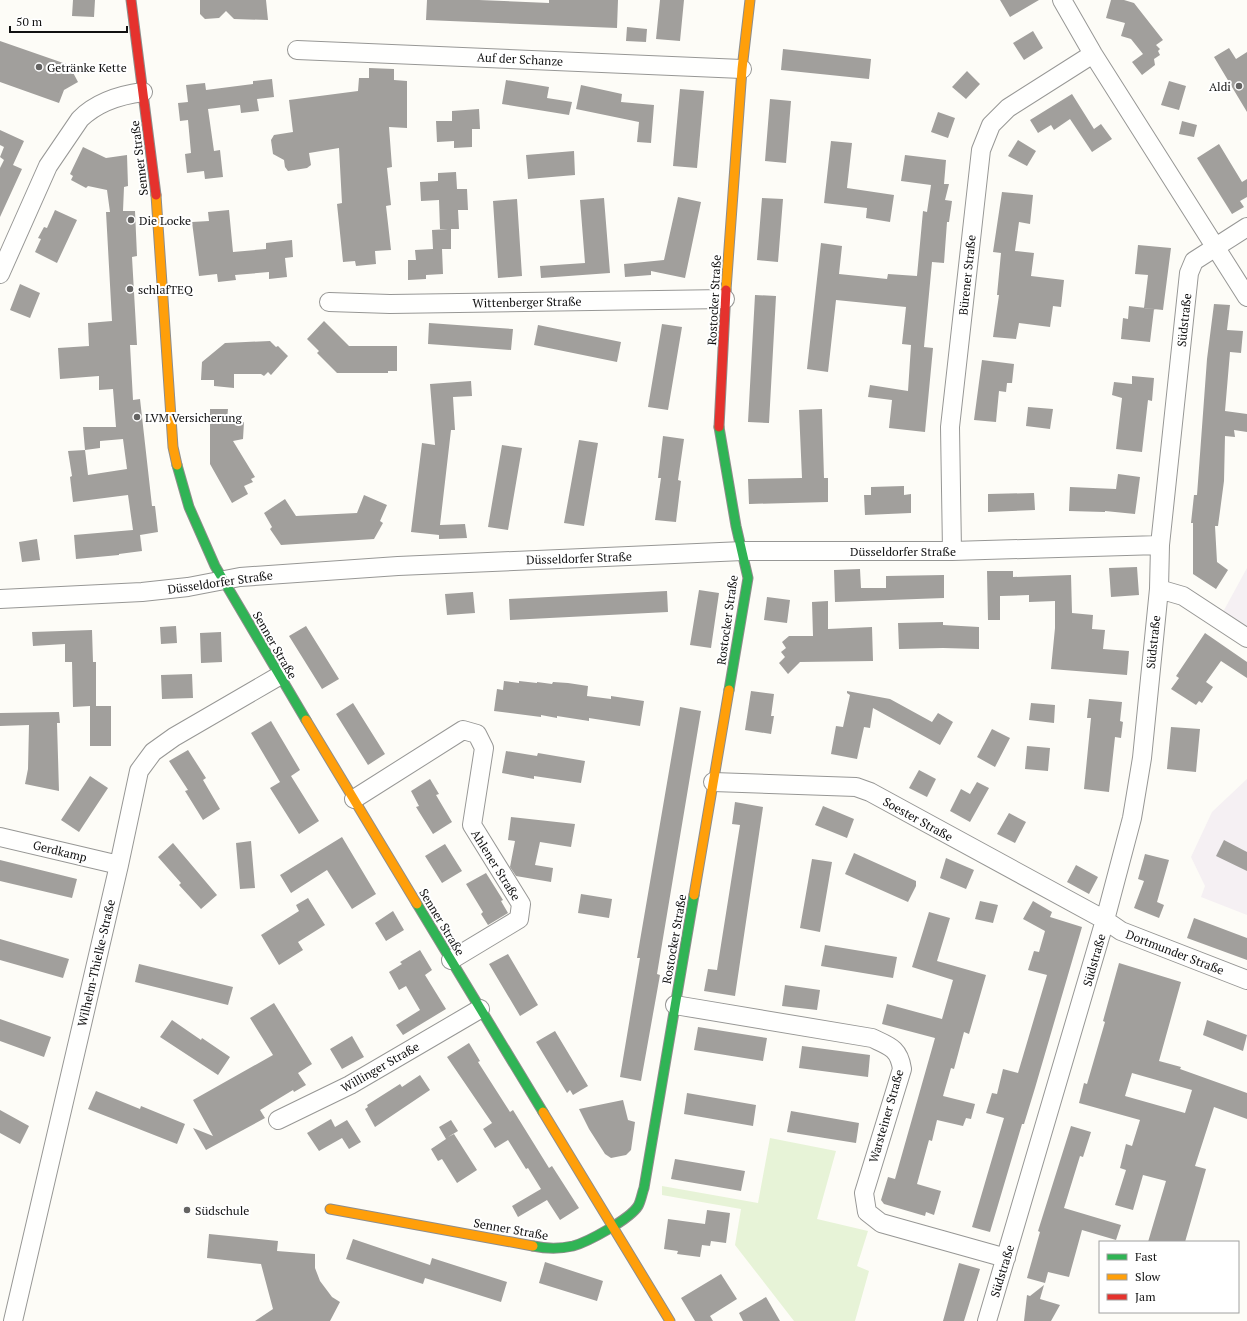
<svg xmlns="http://www.w3.org/2000/svg" width="1247" height="1321" font-family="'PT Serif',serif">
<style>
.industrial{fill:#f5f0f3}
.green{fill:#e7f3d7}
.building{fill:#a19f9c;fill-rule:evenodd}
.lines{fill:none;stroke-linecap:round;stroke-linejoin:round}
.street-casing{stroke:#979795;stroke-width:20}
.fast-casing{stroke:#8e8d8b;stroke-width:11}
.slow-casing{stroke:#8e8d8b;stroke-width:11}
.jam-casing{stroke:#8e8d8b;stroke-width:11}
.street{stroke:#fffffe;stroke-width:18}
.fast{stroke:#30b455;stroke-width:9}
.slow{stroke:#ff9f0a;stroke-width:9}
.jam{stroke:#e5322d;stroke-width:9}
.poi-dot{fill:#646362;stroke:#fff;stroke-width:1.5}
.labels{text-anchor:middle;dominant-baseline:central;stroke-width:4;stroke-linejoin:round;paint-order:stroke}
.street-label{font-size:12px;fill:#111;stroke:#fff}
.poi-label{font-size:12px;fill:#111;stroke:#fff;text-anchor:start}
</style>
<rect width="100%" height="100%" fill="#fdfcf7"/>
<path class="industrial" d="M1247,568V628L1223,612Z
M1247,779V915L1201,897L1205,886L1191,857L1212,812Z"/>
<path class="green" d="M770,1138L836,1151L817,1219L868,1231L857,1266L869,1271L855,1321H794L735,1245L741,1209L662,1195V1186L758,1203Z"/>
<path class="building" d="M73,0H95L94,17L72,16Z
M200,0H266L268,20L234,19L226,11L219,18L205,19L200,14Z
M427,0H479L549,3V0H618L617,28L426,20Z
M660,0H684L680,41L656,39Z
M1000,0H1039L1010,17Z
M1111,0H1124L1134,3L1163,40L1156,45L1160,49L1158,51L1160,55L1154,59L1155,65L1142,75L1132,62L1143,54L1131,39L1121,36L1125,23L1106,18Z
M627,27L647,29L646,42L626,41Z
M1033,31L1043,48L1024,60L1013,43Z
M0,41L69,65L78,82L64,90L59,103L0,82Z
M1229,48L1236,59L1247,52V112L1214,57Z
M783,49L871,59L869,79L781,70Z
M369,68L394,69V80L407,81V128L389,127L392,167L387,168L391,205L386,206L391,250L375,251L376,264L356,266L355,261L343,262L337,204L342,203L339,148L309,153L311,165L307,168L288,171L285,167L284,160L273,154L271,140L274,135L293,132L289,100L358,91L359,78H369Z
M967,71L980,84L966,99L952,87Z
M272,79L274,97L257,99L259,111L241,113L240,105L208,109L214,151L220,150L223,177L205,179L204,171L187,173L185,154L191,153L188,120L180,121L178,103L188,102L186,85L205,83L206,90L253,84V81Z
M506,80L549,87L547,98L572,102L569,115L502,104Z
M1169,81L1186,86L1179,110L1161,105Z
M581,85L622,94L621,102L654,105L651,143L637,142L639,122L576,109Z
M680,89L704,91L697,168L673,166Z
M1072,94L1094,129L1101,124L1112,139L1092,152L1070,119L1054,130L1051,125L1038,133L1030,120Z
M770,99L791,101L786,163L765,161Z
M479,109L480,129H472V147L454,148V141L437,142L436,121H452V111Z
M938,112L955,118L948,138L931,132Z
M1182,121L1197,125L1194,137L1179,134Z
M0,130L24,141L13,165L22,169L0,217V168L4,160L0,157L4,147L0,145Z
M1018,140L1036,151L1027,166L1008,156Z
M831,141L852,143L847,188L894,195L890,222L866,218L867,208L824,203Z
M1219,144L1242,182L1247,179V197L1240,201L1244,207L1232,214L1197,158Z
M83,147L106,158L127,155L128,186L124,187L123,211H135L137,256L132,257L137,345H130L133,400L140,399L152,506H155L158,532L140,535L142,551L119,554V555L76,559L74,535L133,530L128,495L73,502L70,477L72,476L68,451L85,450L83,427H116L113,389L99,390V376L60,379L58,348L89,346L88,323L112,321L106,212H110L107,190L88,186L86,188L71,180L73,176L70,174ZM123,439L127,469L88,475L85,450L100,448V441Z
M574,151L575,175L528,179L526,155Z
M905,155L946,160L944,184H949L945,200L952,201L949,222H947L944,263L932,262L924,347L933,348L925,432L889,428L892,400L868,397L870,385L908,391L911,345L902,344L906,307L836,300L828,372L807,369L821,243L842,246L839,274L887,279L888,274L917,276L923,211L927,212L931,185L901,181Z
M456,172L457,189H467L468,210H458L459,229H451V249H442L443,274L426,275V279L408,280V260H416L415,250L433,249L432,230L448,229H440L439,200L421,201L420,182L438,181V173Z
M1002,192L1033,195L1030,224L1019,222L1015,251L1034,253L1031,276L1064,280L1061,307L1053,306L1050,327L1019,323L1016,339L993,337L999,295H997L1001,253L993,252Z
M678,197L701,202L685,278L651,271V275L625,277L624,264L664,260Z
M604,198L610,273L541,278L540,266L585,263L580,200Z
M762,198L783,199L778,262L757,260Z
M517,199L522,276L498,278L493,201Z
M55,210L77,220L57,263L35,252L41,239L38,238L44,227L47,228Z
M229,210L233,252L266,249V243L292,240L293,257L285,258L287,277L269,279V272L235,275L236,280L218,282L217,274L199,276L192,222L209,221L208,212Z
M1138,245L1171,248L1163,310L1144,308L1148,275L1135,274Z
M20,284L40,293L30,318L10,310Z
M755,295L776,296L769,423L748,422Z
M1214,304L1230,305L1227,330L1243,331L1241,353L1230,352L1225,411L1247,414V432L1234,430L1235,437L1225,436L1224,481L1218,526H1215L1217,562L1228,570L1216,589L1193,574V523H1191L1194,495H1197L1207,359Z
M1129,306L1154,309L1150,342L1121,339L1123,318L1128,319Z
M324,321L349,346H397V371H388V373H337L317,353L319,351L307,339Z
M429,323L513,329L511,350L428,344Z
M662,324L682,327L668,410L648,407Z
M538,325L621,342L617,362L534,345Z
M270,341L276,347L278,346L288,356L271,375L268,372L264,376L261,374H234V388L214,386V380H201L202,362L225,343Z
M982,360L1014,364L1012,383H1007L1006,392L999,391L996,422L974,420Z
M1132,376L1154,378L1152,401L1148,400L1142,452L1116,449L1122,398L1112,395L1114,382L1132,384Z
M471,381L472,396L453,397L455,430H451L440,525L465,524L467,538L439,539V535L411,532L422,443L435,445L430,384Z
M1028,407L1053,409L1050,429L1026,426Z
M210,409H228L227,420L238,419V422H244L243,439L233,441L255,477L251,479L253,482L244,486L248,494L232,503L210,464Z
M822,409L824,478H828V502L749,504L748,479L802,478L799,410Z
M663,436L684,439L678,480L681,481L676,522L655,520L661,478H658Z
M579,440L598,443L584,526L564,523Z
M502,445L522,448L508,530L488,527Z
M1118,474L1140,477L1135,514L1105,511V512L1069,511L1070,487L1116,489Z
M904,486V495L911,494V513L865,515L864,495H871V487Z
M1034,493L1035,510L988,512V494Z
M364,495L387,505L380,521L383,523L374,539L281,545L270,529L272,527L264,513L285,499L296,516L357,513Z
M37,539L40,560L22,562L19,542Z
M1137,567L1139,595L1111,597L1109,568Z
M860,569L861,588H886V576L944,575V598L835,602L834,570Z
M987,571H1013V577L1071,575L1072,613L1093,615L1092,629L1105,630L1103,649L1129,651L1127,675L1051,669L1055,628V601L1029,602V595L1000,596V620H988Z
M699,590L719,593L711,648L690,645Z
M667,591L668,612L510,620L509,599Z
M473,592L475,613L447,615L445,594Z
M767,597L790,600L787,623L764,620Z
M828,601V629L872,627L873,661L800,662L788,674L779,663L785,657L781,652L786,648L782,642L789,636H813L812,602Z
M943,622V625L979,627V649L943,648L899,649L898,623Z
M176,626L177,643L161,644L160,627Z
M306,626L339,679L322,689L289,636Z
M92,630L93,662H96V706H111V746H90V706L73,707L72,662H65V644L33,646L32,632Z
M221,632L222,662L201,663L200,633Z
M1205,633L1247,662V678L1221,661L1206,682L1213,687L1202,703L1199,701L1196,705L1171,689L1179,678L1176,676Z
M192,674L193,698L162,699L161,675Z
M504,681L519,683V681L537,683V682L552,684L553,682L568,683L588,686L587,696L611,699V696L644,701L640,726L589,718V721L557,716V718L541,715V717L494,711L497,689L503,690Z
M751,691L774,694L771,716H774L771,734L745,730Z
M847,691L890,699L932,722L938,713L953,722L940,745L873,708L870,728L864,727L857,759L831,754L836,726L843,727L850,695L847,693Z
M1089,699L1122,702L1120,721L1123,722L1121,738L1115,737L1109,792L1084,789L1091,718H1087Z
M353,703L385,754L368,765L336,714Z
M1031,703L1055,705L1054,723L1029,720Z
M680,707L701,711L657,974L660,975L641,1081L620,1077L640,958H637Z
M59,712L60,723H57L59,791L25,784L28,769L29,725L0,726V713Z
M271,721L300,770L291,776L319,821L299,834L270,788L280,782L251,733Z
M1171,727L1200,729L1196,772L1167,769Z
M992,729L1010,738L995,767L977,757Z
M1027,746L1050,748L1048,771L1025,769Z
M188,750L206,778L203,780L220,809L203,820L185,791L188,790L169,761Z
M506,751L537,756L538,753L585,761L581,783L534,776V779L502,773Z
M919,770L936,779L927,797L909,788Z
M90,776L108,788L79,832L61,820Z
M430,779L439,794L436,795L452,822L433,834L416,807L419,806L411,791Z
M977,782L989,788L970,822L950,811L961,789L970,794Z
M735,802L763,807L735,996L704,991L708,969L717,970L740,825L732,824Z
M823,806L854,819L847,838L815,825Z
M1009,813L1026,822L1015,843L997,834Z
M511,817L575,824L571,847L540,842L535,865L553,868L551,882L516,876L510,867L515,841L508,840Z
M342,837L376,894L352,909L327,870L291,893L280,875Z
M1224,840L1247,852V871L1216,856Z
M251,841L255,888L240,889L236,843Z
M173,843L217,895L201,909L179,885L181,883L158,857Z
M445,844L462,871L442,883L425,856Z
M854,853L916,881V886L908,902L845,874Z
M1145,854L1169,860L1157,902L1164,905L1159,918L1134,908L1144,881L1138,879Z
M946,858L974,870L966,889L940,878Z
M812,859L832,862L820,932L800,928Z
M0,860L77,879L72,898L0,881Z
M1076,865L1098,877L1089,894L1067,882Z
M486,873L503,900L501,901L508,913L488,925L481,914L483,912L466,884Z
M581,894L612,899L609,918L578,913Z
M308,898L325,925L298,942L303,950L279,965L261,935L299,911L296,905Z
M980,901L998,905L993,923L975,919Z
M1033,901L1052,912L1050,917L1082,927L1035,1088L1024,1124H1022L990,1232L972,1227L1004,1118L986,1113L992,1093L997,1094L1003,1069L1018,1073L1047,975L1028,970L1034,951L1039,952L1045,931L1023,919Z
M393,911L404,930L386,941L375,923Z
M929,912L950,918L937,961L986,975L969,1034L964,1032L954,1069L951,1068L943,1096L975,1104L971,1119L966,1118L963,1126L937,1120L932,1141L929,1140L917,1184L941,1191L934,1215L926,1212L925,1216L884,1204L881,1200L888,1177L895,1179L935,1038L882,1024L887,1004L942,1019L953,980L912,967Z
M1194,918L1247,938V960L1187,938Z
M0,939L69,959L63,978L0,960Z
M825,945L897,957L893,978L821,966Z
M420,950L432,970L425,975L446,1009L403,1035L396,1025L420,1010L406,986L399,990L389,972L402,964L400,962Z
M508,954L538,1005L520,1016L489,964Z
M1119,963L1181,982L1159,1061L1181,1067L1180,1069L1247,1093V1119L1214,1107L1195,1166L1206,1169L1185,1242H1148L1166,1181L1143,1175L1133,1210L1115,1205L1126,1170L1120,1168L1126,1144L1132,1146L1140,1120L1079,1103L1084,1083L1087,1084L1105,1022L1103,1021ZM1132,1073L1192,1090L1185,1113L1125,1096Z
M139,964L233,987L228,1005L135,982Z
M785,985L820,990L817,1010L782,1006Z
M274,1003L312,1064L298,1073L306,1085L294,1092L293,1090L260,1110L265,1118L206,1150L193,1128L213,1136L193,1100L273,1055L250,1018Z
M0,1019L51,1037L44,1057L0,1041Z
M172,1020L201,1040L202,1038L230,1057L218,1075L160,1037Z
M1207,1020L1247,1035L1243,1051L1203,1035Z
M698,1027L767,1038L763,1061L694,1050Z
M555,1031L588,1086L573,1095L570,1090L567,1093L536,1042Z
M352,1036L364,1057L342,1069L330,1049Z
M469,1043L480,1061L478,1062L510,1112L513,1110L549,1168L552,1166L579,1208L560,1220L547,1200L518,1217L512,1206L541,1189L528,1168L526,1169L508,1140L495,1148L483,1129L492,1123L447,1057Z
M802,1046L870,1055L868,1077L799,1068Z
M420,1075L430,1090L375,1127L365,1109L368,1107L367,1105L400,1084L402,1087Z
M96,1091L140,1109L141,1106L185,1124L177,1144L88,1109Z
M687,1093L756,1105L753,1126L684,1114Z
M623,1100L628,1120L635,1122L631,1150L626,1155L611,1158L605,1154L589,1129L579,1109Z
M0,1110L29,1126L20,1144L0,1133Z
M791,1111L859,1123L856,1143L787,1132Z
M331,1119L335,1127L347,1120L361,1142L349,1149L342,1138L319,1151L307,1133Z
M451,1120L458,1131L448,1137L454,1134L477,1170L457,1183L442,1159L438,1161L431,1149L446,1139L439,1127Z
M1071,1126L1091,1132L1083,1157L1080,1156L1064,1208L1121,1225L1116,1240L1082,1230L1069,1277L1048,1272L1045,1283L1027,1278L1040,1232L1038,1231Z
M675,1159L745,1171L741,1191L671,1179Z
M707,1210L730,1213L726,1243L711,1241L710,1246L702,1245L700,1257L677,1254L678,1251L664,1249L668,1219L705,1224Z
M209,1234L278,1241L277,1251L315,1254V1268L320,1281L332,1297L340,1302L330,1321H255L273,1309L261,1264L207,1258Z
M353,1239L430,1265L432,1258L507,1282L501,1302L425,1278L423,1284L346,1259Z
M545,1262L603,1281L597,1301L539,1283Z
M959,1263L980,1269L964,1321H943Z
M721,1274L737,1299L710,1316L713,1321H695L681,1298Z
M1044,1285L1040,1299L1060,1305L1051,1321H1024L1027,1295L1030,1296Z
M766,1297L780,1321H743L739,1313Z"/>
<g class="lines">
<defs>
<path id="street" d="M1062,0L1093,54L1247,297
M297,50L742,69
M0,274L48,166L80,119C97,102 120,95 143,92
M329,302L390,304L725,299
M952,551L950,427L981,150L991,125L1008,108L1093,54
M1159,589L1183,596L1247,638
M0,599L142,592L188,587L240,577L398,566L743,551H952L1160,545
M713,782L856,787L870,792L1105,920L1121,931L1247,980
M354,799L463,730L477,734L484,748L472,825L521,904L519,919L451,960
M0,837L119,865
M675,1005L872,1038C889,1046 899,1048 902,1069L864,1193L867,1212L881,1223L1006,1258
M278,1120L350,1085L480,1009
M13,1321L119,865L139,771L153,752L174,737L279,676
M987,1321L1105,920L1132,818L1142,758L1159,589L1160,545L1189,273L1194,261L1247,227"/>
<path id="fast" d="M719,427L736,526L748,578L729,690
M177,465L189,507L215,566L306,720
M417,904L543,1112
M533,1246C547,1249 560,1249 573,1246C588,1242 630,1219 638,1206C641,1201 642,1193 644,1188L694,895"/>
<path id="slow" d="M156,195L173,447L177,465
M726,290L742,69L750,0
M306,720L417,904
M694,895L729,690
M543,1112L670,1321
M330,1209L533,1246"/>
<path id="jam" d="M131,0L156,195
M719,427L726,290"/>
</defs>
<use href="#street" class="street-casing"/>
<use href="#fast" class="fast-casing"/>
<use href="#slow" class="slow-casing"/>
<use href="#jam" class="jam-casing"/>
<use href="#street" class="street"/>
<use href="#fast" class="fast"/>
<use href="#slow" class="slow"/>
<use href="#jam" class="jam"/>
</g>
<g class="poi-dot">
<circle cx="39" cy="67" r="4"/>
<circle cx="1239" cy="86" r="4"/>
<circle cx="131" cy="220" r="4"/>
<circle cx="130" cy="289" r="4"/>
<circle cx="137" cy="417" r="4"/>
<circle cx="187" cy="1210" r="4"/>
</g>
<g class="labels">
<g class="street-label">
<text transform="translate(520 59) rotate(3)">Auf der Schanze</text>
<text transform="translate(139 158) rotate(-97)">Senner Straße</text>
<text transform="translate(967 275) rotate(-84)">Bürener Straße</text>
<text transform="translate(714 300) rotate(-87)">Rostocker Straße</text>
<text transform="translate(527 302) rotate(-1)">Wittenberger Straße</text>
<text transform="translate(1184 320) rotate(-84)">Südstraße</text>
<text x="903" y="551">Düsseldorfer Straße</text>
<text transform="translate(579 558) rotate(-2)">Düsseldorfer Straße</text>
<text transform="translate(220 582) rotate(-8)">Düsseldorfer Straße</text>
<text transform="translate(727 620) rotate(-82)">Rostocker Straße</text>
<text transform="translate(1153 642) rotate(-84)">Südstraße</text>
<text transform="translate(275 645) rotate(60)">Senner Straße</text>
<text transform="translate(918 819) rotate(29)">Soester Straße</text>
<text transform="translate(60 851) rotate(14)">Gerdkamp</text>
<text transform="translate(496 865) rotate(58)">Ahlener Straße</text>
<text transform="translate(442 922) rotate(59)">Senner Straße</text>
<text transform="translate(674 939) rotate(-80)">Rostocker Straße</text>
<text transform="translate(1175 952) rotate(21)">Dortmunder Straße</text>
<text transform="translate(1094 960) rotate(-74)">Südstraße</text>
<text transform="translate(96 963) rotate(-77)">Wilhelm-Thielke-Straße</text>
<text transform="translate(380 1067) rotate(-30)">Willinger Straße</text>
<text transform="translate(886 1116) rotate(-74)">Warsteiner Straße</text>
<text transform="translate(511 1229) rotate(10)">Senner Straße</text>
<text transform="translate(1002 1271) rotate(-73)">Südstraße</text>
</g>
<g class="poi-label">
<text x="47" y="67">Getränke Kette</text>
<text x="1231" y="86" text-anchor="end">Aldi</text>
<text x="139" y="220">Die Locke</text>
<text x="138" y="289">schlafTEQ</text>
<text x="145" y="417">LVM Versicherung</text>
<text x="195" y="1210">Südschule</text>
</g>
</g>
<rect x="1099" y="1241" width="140" height="72" fill="#ffffff" stroke="#a0a0a0"/>
<rect x="1107" y="1254" width="20" height="6" fill="#30b455" stroke="#a0a0a0"/>
<text x="1135" y="1261" font-size="12" fill="#111111">Fast</text>
<rect x="1107" y="1274" width="20" height="6" fill="#ff9f0a" stroke="#a0a0a0"/>
<text x="1135" y="1281" font-size="12" fill="#111111">Slow</text>
<rect x="1107" y="1294" width="20" height="6" fill="#e5322d" stroke="#a0a0a0"/>
<text x="1135" y="1301" font-size="12" fill="#111111">Jam</text>
<path d="M10 26v6h117v-6" fill="none" stroke="#111111" stroke-width="2"/>
<text x="16" y="26" font-size="12" fill="#111111" stroke="#ffffff" stroke-width="3" paint-order="stroke">50 m</text>
</svg>
